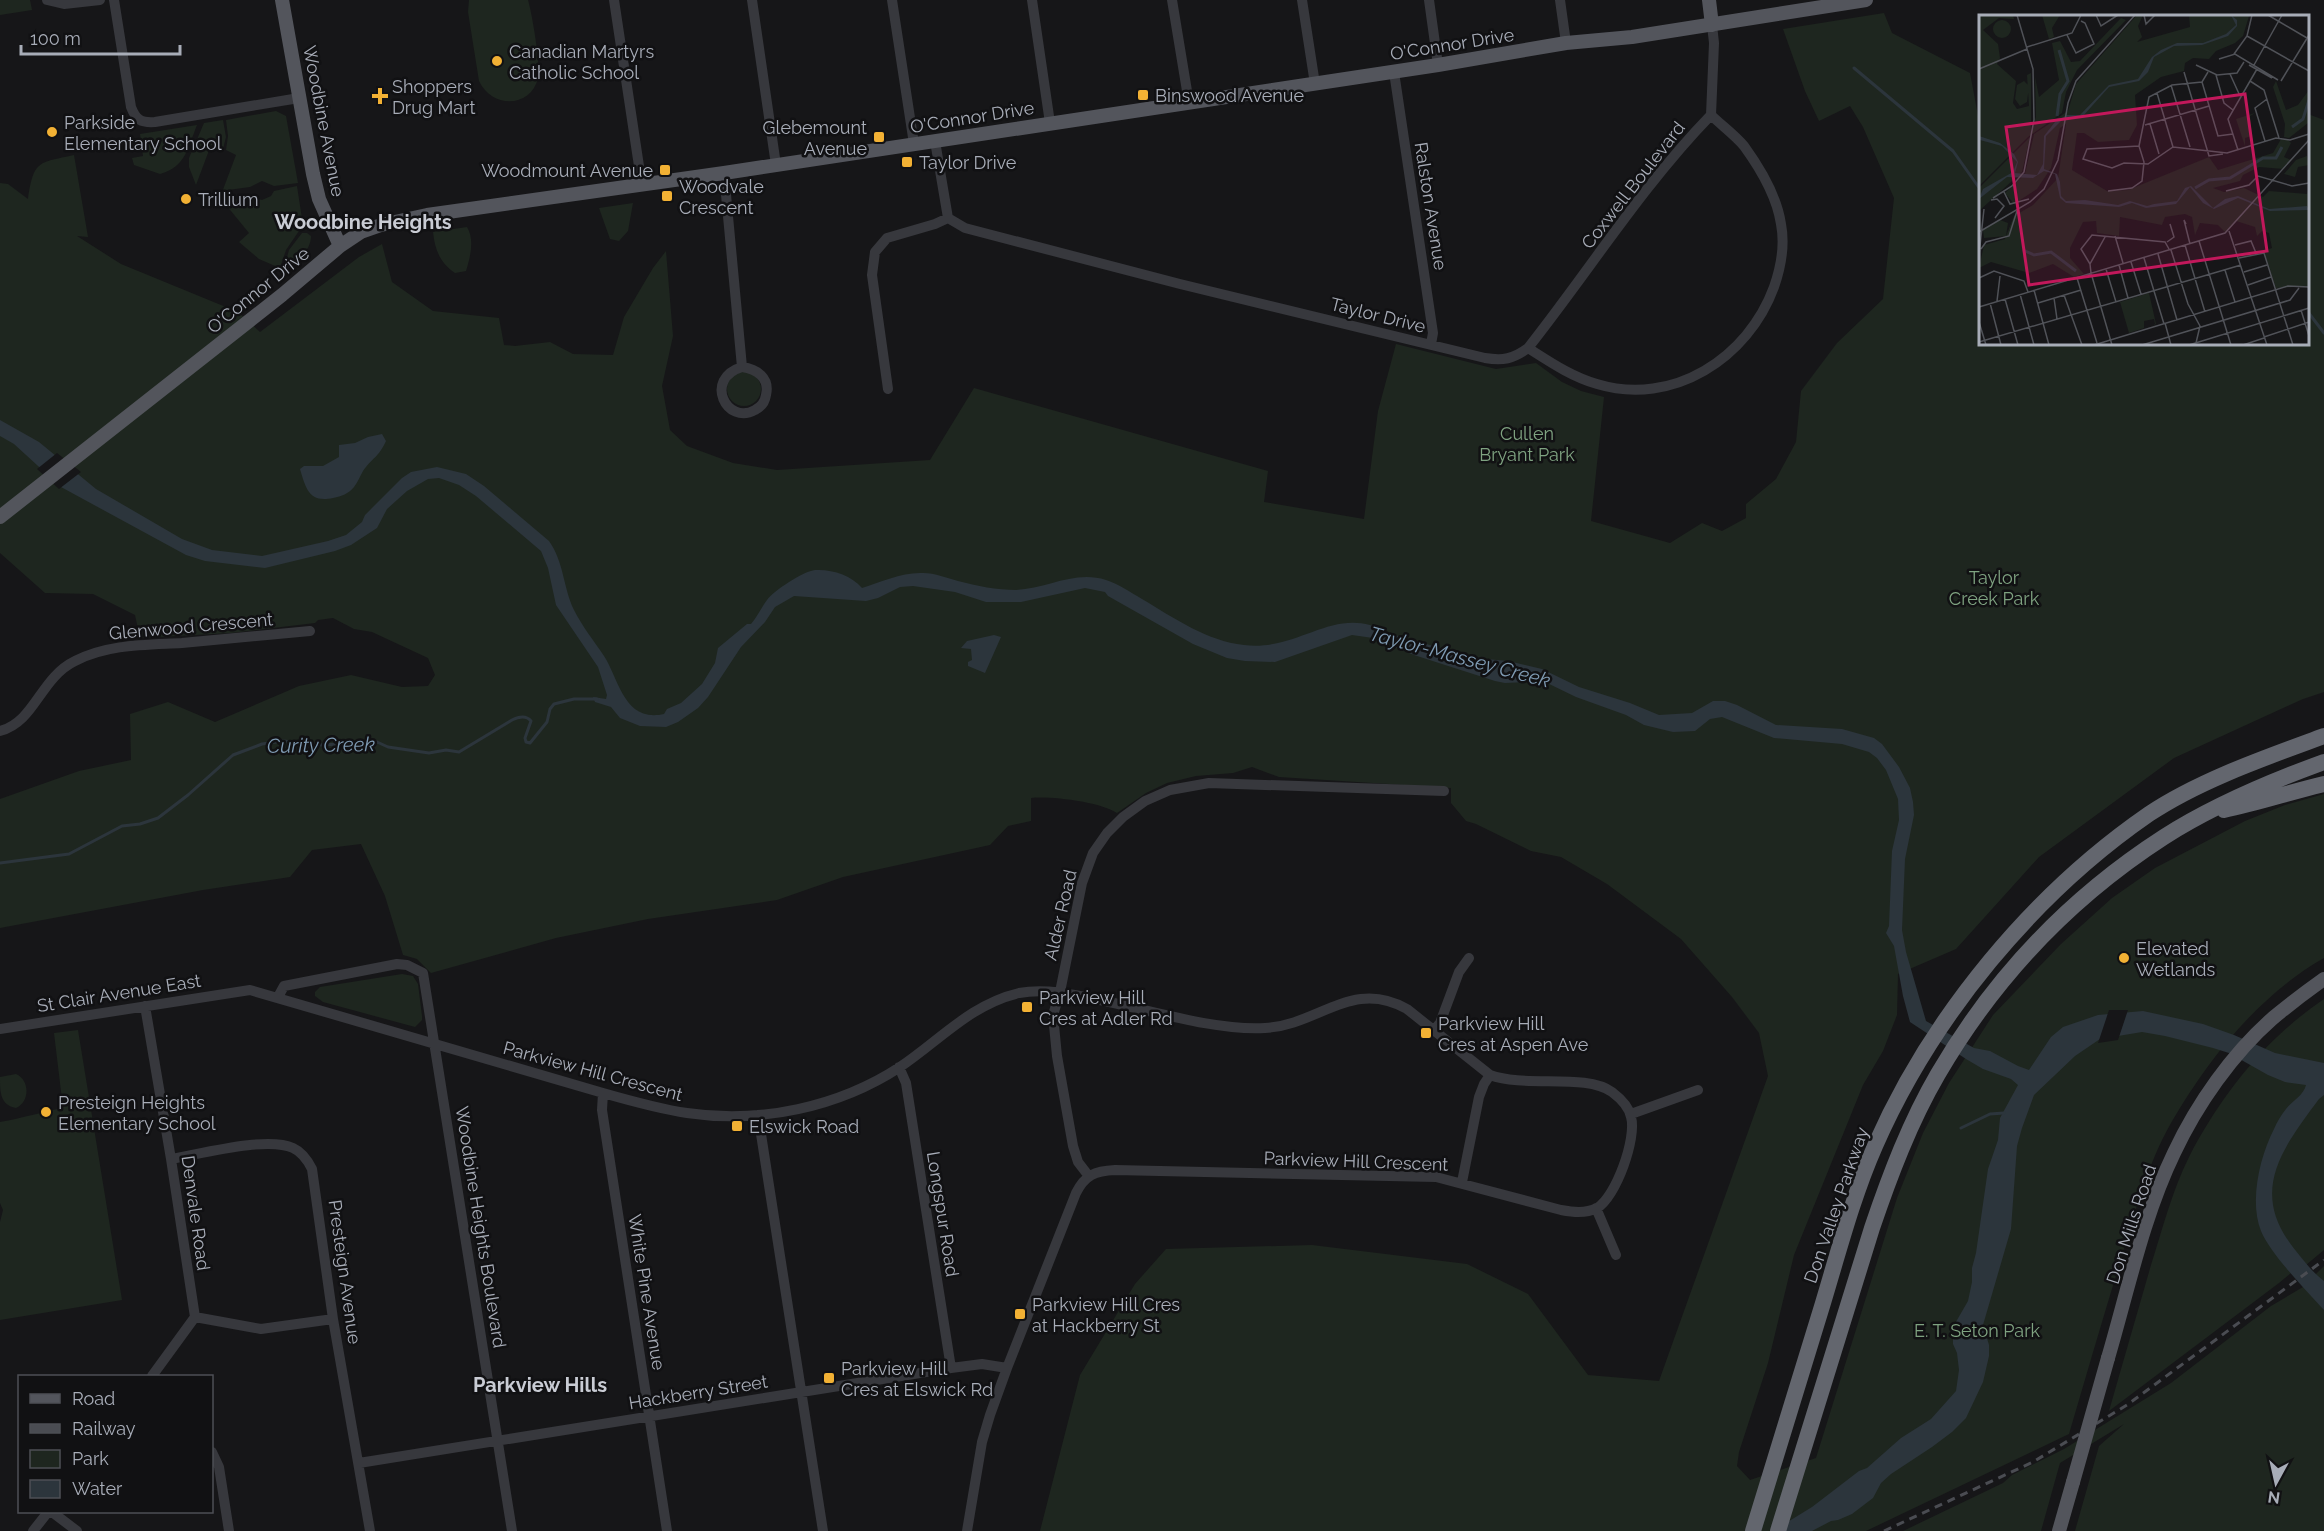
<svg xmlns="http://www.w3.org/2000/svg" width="2324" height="1531" font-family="Raleway,sans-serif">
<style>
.green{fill:#1e261f}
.water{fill:#2c353c}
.pier{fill:#161618}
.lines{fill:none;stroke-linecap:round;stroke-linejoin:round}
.stream{stroke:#2c353c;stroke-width:3}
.minor{stroke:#37383d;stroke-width:10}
.major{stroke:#53555c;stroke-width:14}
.highway{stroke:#63666e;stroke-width:16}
.rail{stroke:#4a4c52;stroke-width:3;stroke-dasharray:8 6;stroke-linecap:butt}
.major-bridge{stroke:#53555c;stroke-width:14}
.poi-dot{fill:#f2b134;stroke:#111113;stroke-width:2}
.labels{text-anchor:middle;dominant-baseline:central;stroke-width:5;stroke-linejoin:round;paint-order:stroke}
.street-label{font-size:18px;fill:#a8adb8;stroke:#111113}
.poi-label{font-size:18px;fill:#a8adb8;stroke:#111113;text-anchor:start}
.park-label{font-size:18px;fill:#7fa381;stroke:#111113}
.neighbourhood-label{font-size:20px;font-weight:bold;fill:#c9ccd4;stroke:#111113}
.water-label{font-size:20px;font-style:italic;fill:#7f9bb3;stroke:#111113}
.inset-river{fill:none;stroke:#2c353c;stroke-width:3}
.inset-road{fill:none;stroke:#505258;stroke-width:1.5}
.view{fill:#c2185b;fill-opacity:0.15;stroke:#c2185b;stroke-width:3}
.inset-edge{fill:none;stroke:#a8adb8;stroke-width:3}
</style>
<rect width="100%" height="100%" fill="#161618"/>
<path class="green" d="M0,0H30L32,10L0,15Z
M469,0H528C532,13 541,66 538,78C531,108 492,109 479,81L468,12Z
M1884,13L1892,33L1970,73L1980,126V344H2308V114L2324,120V692L2303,699L2174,758L2039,857L1956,949L1898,974L1897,1015L1883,1051L1863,1085L1794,1255L1768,1363L1739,1452L1737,1466L1750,1480L1816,1458L1897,1198L1923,1133L1949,1083L1993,1015L2061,944L2112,898L2155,868L2245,821L2285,805L2324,794V958C2259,995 2208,1059 2171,1123C2147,1165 2135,1213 2121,1259C2103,1318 2086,1376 2069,1434L1866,1531H1040L1080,1375L1135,1284L1166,1249L1312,1245L1467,1264L1528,1294L1588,1375L1659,1381L1768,1076L1759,1033L1732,997L1681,939L1607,884L1561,857L1531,851L1476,824L1466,821L1451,803V788L1279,777L1252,767L1233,773L1196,776L1167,783L1146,793L1117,813C1100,802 1052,796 1031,798V821L1008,826L990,845L843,877L777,900L648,919L556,938L431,973L417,959L403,955L385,896L361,844L312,850L290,877L203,890L0,928V799L79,771L131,760L130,714L168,702L215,722L299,686L351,675L402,687L428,686L435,675L428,658L372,632L354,629L333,618L318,620L315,623L231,633L140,638L135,615L93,594L45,593L0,553V183L8,184L28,199C34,160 38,163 74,155L88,237L77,236L121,264L238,312L260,332L359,257L382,244L392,282L433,311L499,318L504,345L515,346L550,342L573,354L613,355L624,317L653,268L666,251L673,336L662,386L670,430L687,446L733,463L777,470L930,460L974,388L1268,471L1264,502L1364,519L1378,411L1396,344L1496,369L1536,363L1562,382L1581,391L1604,397L1591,521L1670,543L1702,523L1722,531L1746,518V504L1776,479L1796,442L1801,391L1837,343L1883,299L1894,198L1863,127L1850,106L1819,121L1805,91L1783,29Z
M276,111L286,116L298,183L274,186L262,181L250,187L228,190L221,195L236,155L226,150L228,136L226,120Z
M223,120L226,137L223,149L211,145L196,185L189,167V158L204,123Z
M197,125C188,147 186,167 160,174L134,165L132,158L143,156L140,134Z
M297,186L303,225L286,250L280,268L259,259L239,242L249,233L222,200L238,199L245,195L262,200L271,196L274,191Z
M633,203L628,231L619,241L610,239L599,208Z
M467,227C475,240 470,258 466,271L455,273C440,263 435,250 433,232Z
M302,233H307L311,236C311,250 298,261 288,269L284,268L289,250Z
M727 389a17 17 0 1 1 34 0a17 17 0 1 1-34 0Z
M402,974L413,976L418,984L422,1016V1020L415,1027L323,1002L315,996V992L320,987Z
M2324,999V1250L2306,1265L2299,1255L2285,1266L2291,1273L2279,1283L2109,1411C2123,1362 2137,1314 2151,1265C2162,1230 2172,1191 2189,1157C2221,1095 2266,1038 2324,999Z
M78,1030L122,1300L0,1320V1222L3,1210L0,1203V1122C23,1118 42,1112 63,1108L54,1033Z
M16,1074C30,1080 30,1102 16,1108C0,1105 0,1092 0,1077Z
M2324,1266V1531H2075L2099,1446L2124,1424L2060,1463L2041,1531H1903L2003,1483L2012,1475L2064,1449L2171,1383L2271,1306L2303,1287Z"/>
<path class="water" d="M0,420L39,442L96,489L182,539L212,550L262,556L328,541L346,535L362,522L365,515L402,478L411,472L437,467L466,474L484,486L549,541C564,562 563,587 574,610C582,626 594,641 604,656C619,679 624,723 664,714L667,709L681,703L702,684L715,663L718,648L747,624H751C758,616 761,608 767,600C773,591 804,571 815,570C832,569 851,575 862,588C881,582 902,572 923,573C935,573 947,578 958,581C977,586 997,590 1016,590C1047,589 1074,570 1106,580C1119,584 1130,592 1142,599C1174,618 1207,641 1244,645C1301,652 1336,602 1388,633L1475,658L1508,661L1542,669L1579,687L1630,703L1659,715L1692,713L1713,701H1725L1737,705L1776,725L1842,729L1874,738L1882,744L1899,767L1910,788L1913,802L1914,815L1905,859L1902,930L1906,952L1926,1021L1974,1048L1990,1051L2018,1066L2029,1070L2051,1037L2063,1027L2098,1015L2143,1011L2203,1024L2234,1035L2275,1053L2324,1063V1095L2319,1099C2281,1150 2248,1193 2296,1251C2305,1262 2312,1272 2324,1281V1310C2306,1290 2271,1255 2261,1231C2249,1201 2260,1156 2274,1129C2277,1122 2281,1115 2286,1109C2292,1101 2304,1095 2306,1085L2285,1082L2268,1075L2229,1053L2213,1048L2165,1036L2142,1032L2100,1039L2075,1056L2034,1095L2022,1128L2017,1146L2011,1229L1983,1325L1989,1345V1356L1983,1382L1966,1418L1952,1432L1932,1447L1891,1474L1881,1483L1873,1498L1852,1514L1838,1520L1831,1521L1812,1531H1773L1812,1507L1859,1471L1867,1468L1901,1438L1931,1419L1956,1391L1959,1370L1957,1353L1953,1344V1327L1968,1301L1972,1282V1268L1976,1253L1988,1169L1998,1140L2000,1118L2018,1085L2011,1079L1983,1069L1966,1059L1910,1022L1903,996L1894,946L1886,933L1889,926L1892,851L1899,820L1898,799L1886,770L1877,758L1869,752L1842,744L1774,738L1722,717L1710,719L1695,731L1673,732L1644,725L1626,715L1576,697L1543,681L1505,683L1495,681L1414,655L1373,638L1352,635L1275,662L1245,661L1227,658L1193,644L1108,596L1105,592L1085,588L1021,602H986L955,592L913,586L900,587L878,598L866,601L794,596L775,607L765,622L741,647L708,697L698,708L678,722L666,727L640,726L620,718L611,707L595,702L593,697L606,699L607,695L598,667L556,605L548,568L541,551L476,496L459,485L439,478L428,479L407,491L387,509L377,528L351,545L335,551L265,568L205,561L186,555L61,487L14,444L0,436Z
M382,434L386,441C379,457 372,458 363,471C360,476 358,482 354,487C348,494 342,496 333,498C309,503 306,489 300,469L304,466H323L339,457V445L355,443L368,437Z
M994,635L1001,637L985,673L968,666V662L972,660L971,649L961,648L967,641Z"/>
<path class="pier" d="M57,453L81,472L59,489L37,469Z
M2109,1010H2128L2118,1040L2098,1043Z"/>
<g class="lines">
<path class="stream" d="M1854,68L1953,151L1980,189
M2308,312L2324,333
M0,863L69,854L122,826L140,824L158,818L188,795L233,755L262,744L283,741L322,745L377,742L388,747L429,753L446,750L459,752L512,720C518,717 526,715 531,721L525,738L526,742L530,743L547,722L550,709L554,704L574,699H597
M1961,1128L1990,1114L2004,1113"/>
<path class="minor" d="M47,0L64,4L100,0
M114,0L131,107C136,120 141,123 155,122L299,98
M614,0L639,166L640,185
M752,0L776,165
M892,0L914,144
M1032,0L1050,123
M1172,0L1189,103
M1302,0L1315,84
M1429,0L1438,65
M1560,0L1566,43
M1394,72L1433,333L1431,344
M935,141L948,218L965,228L1180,284L1485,358C1503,361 1513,359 1528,348C1589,271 1642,186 1711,115L1714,43L1712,25
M724,173L742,367C703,379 727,426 755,410C761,407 765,402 766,395C770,378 757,369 742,367
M1528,348C1550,362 1572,377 1597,384C1673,407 1748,358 1774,287C1781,267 1785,245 1781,224C1777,197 1760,168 1744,146C1735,135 1721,125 1711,115
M888,389L872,275L875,252L887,238L935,224L948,218
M0,731C35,722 40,678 75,661C108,644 146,645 182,643C225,639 268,635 310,631
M278,997L284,986L397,964L407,965L423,973L512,1531
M145,1006L171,1159L195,1317L152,1376
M0,1029L250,990L603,1093C631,1101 659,1109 687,1113C760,1124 839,1107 900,1067C939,1041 971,1004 1019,993C1044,988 1074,994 1100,1000C1149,1010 1216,1031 1265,1028C1319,1025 1352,978 1407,1009L1490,1075C1526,1088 1586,1073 1612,1092C1620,1098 1629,1107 1631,1117C1637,1138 1616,1197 1597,1208C1585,1214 1572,1212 1561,1210L1436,1177L1115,1170C1095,1171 1085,1175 1076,1193L1007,1368L990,1415L982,1442L967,1531
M1434,1030L1440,1023L1459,972L1469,958
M899,1067L906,1083L951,1368
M603,1093L602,1110L667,1531
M1631,1114L1698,1090
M758,1115L823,1531
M171,1159C201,1154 267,1136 293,1148C302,1152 308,1161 312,1169L333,1319L370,1531
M1088,1175L1078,1162L1073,1146L1057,1056L1053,1015L1060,992L1082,883L1093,853L1107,833L1123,817L1145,801L1170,790L1209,783L1444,791
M1462,1182L1479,1097L1484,1084L1490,1075
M1596,1208L1616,1255
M195,1317L261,1329L333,1319
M212,1452L219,1467L229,1531
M359,1463L951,1368L982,1364L1007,1368
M52,1512L77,1531
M33,1531L48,1512"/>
<path class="major" d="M282,0L313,174L319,199L340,246
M1709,0L1712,25
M0,517L282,295L340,246L361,232L381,225L427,215L724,173L1438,65L1566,43L1632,37L1866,0
M2108,1358C2128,1290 2143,1217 2174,1153C2197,1104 2232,1054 2273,1018C2290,1004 2307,991 2324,979
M2059,1531L2073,1482"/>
<path class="highway" d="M2224,810C2258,803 2290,792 2324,784
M1753,1531C1776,1455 1799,1379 1823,1303C1839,1250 1853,1196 1875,1146C1932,1016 2033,894 2149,814C2200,780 2267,757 2324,736
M1778,1531L1872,1228C1890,1175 1910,1122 1938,1074C1994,978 2071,897 2164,837C2214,805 2269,782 2324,762"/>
<path class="rail" d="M1884,1531L2033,1462L2127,1405L2324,1260"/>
<path class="major-bridge" d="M2073,1482L2108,1358"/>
</g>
<g class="poi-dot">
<circle cx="497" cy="61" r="6"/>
<rect x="1137" y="89" width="12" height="12" rx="3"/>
<path d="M377 87h6v6h6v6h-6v6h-6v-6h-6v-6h6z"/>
<circle cx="52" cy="132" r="6"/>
<rect x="873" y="131" width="12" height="12" rx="3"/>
<rect x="901" y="156" width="12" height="12" rx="3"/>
<rect x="659" y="164" width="12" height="12" rx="3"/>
<rect x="661" y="190" width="12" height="12" rx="3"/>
<circle cx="186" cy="199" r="6"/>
<circle cx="2124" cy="958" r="6"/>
<rect x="1021" y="1001" width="12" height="12" rx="3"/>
<rect x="1420" y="1027" width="12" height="12" rx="3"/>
<circle cx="46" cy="1112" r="6"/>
<rect x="731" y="1120" width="12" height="12" rx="3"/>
<rect x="1014" y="1308" width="12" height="12" rx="3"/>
<rect x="823" y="1372" width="12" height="12" rx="3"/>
</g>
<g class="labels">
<g class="street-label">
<text transform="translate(1452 44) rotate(-9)">O'Connor Drive</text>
<text transform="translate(972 117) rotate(-9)">O'Connor Drive</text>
<text transform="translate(324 121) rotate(79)">Woodbine Avenue</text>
<text transform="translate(1633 185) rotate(-52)">Coxwell Boulevard</text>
<text transform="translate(1431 206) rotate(81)">Ralston Avenue</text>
<text transform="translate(258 290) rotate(-39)">O'Connor Drive</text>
<text transform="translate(1378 315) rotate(14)">Taylor Drive</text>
<text transform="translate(191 626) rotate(-5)">Glenwood Crescent</text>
<text transform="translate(1060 915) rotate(-77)">Alder Road</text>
<text transform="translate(119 993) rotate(-9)">St Clair Avenue East</text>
<text transform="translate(593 1071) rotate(15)">Parkview Hill Crescent</text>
<text transform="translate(1356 1161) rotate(2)">Parkview Hill Crescent</text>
<text transform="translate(1836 1205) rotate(-71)">Don Valley Parkway</text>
<text transform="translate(196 1213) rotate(82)">Denvale Road</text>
<text transform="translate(943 1214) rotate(81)">Longspur Road</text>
<text transform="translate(2131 1224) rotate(-72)">Don Mills Road</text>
<text transform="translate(481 1227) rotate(81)">Woodbine Heights Boulevard</text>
<text transform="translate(345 1272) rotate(82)">Presteign Avenue</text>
<text transform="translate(647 1292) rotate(81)">White Pine Avenue</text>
<text transform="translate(698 1392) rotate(-9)">Hackberry Street</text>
</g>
<g class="poi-label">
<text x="509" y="51">Canadian Martyrs<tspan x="509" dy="21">Catholic School</tspan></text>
<text x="392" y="86">Shoppers<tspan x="392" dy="21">Drug Mart</tspan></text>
<text x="1155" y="95">Binswood Avenue</text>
<text x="64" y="122">Parkside<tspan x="64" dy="21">Elementary School</tspan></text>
<text x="867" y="127" text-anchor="end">Glebemount<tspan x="867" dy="21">Avenue</tspan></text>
<text x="919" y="162">Taylor Drive</text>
<text x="653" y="170" text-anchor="end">Woodmount Avenue</text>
<text x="679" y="186">Woodvale<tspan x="679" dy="21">Crescent</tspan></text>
<text x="198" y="199">Trillium</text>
<text x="2136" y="948">Elevated<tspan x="2136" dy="21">Wetlands</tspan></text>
<text x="1039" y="997">Parkview Hill<tspan x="1039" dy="21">Cres at Adler Rd</tspan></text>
<text x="1438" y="1023">Parkview Hill<tspan x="1438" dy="21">Cres at Aspen Ave</tspan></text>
<text x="58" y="1102">Presteign Heights<tspan x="58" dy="21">Elementary School</tspan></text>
<text x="749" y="1126">Elswick Road</text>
<text x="1032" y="1304">Parkview Hill Cres<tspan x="1032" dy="21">at Hackberry St</tspan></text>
<text x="841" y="1368">Parkview Hill<tspan x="841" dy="21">Cres at Elswick Rd</tspan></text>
</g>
<g class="park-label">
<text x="1527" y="433">Cullen<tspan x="1527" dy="21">Bryant Park</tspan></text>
<text x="1994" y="577">Taylor<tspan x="1994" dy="21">Creek Park</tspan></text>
<text x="1977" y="1330">E. T. Seton Park</text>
</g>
<g class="neighbourhood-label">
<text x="363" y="222">Woodbine Heights</text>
<text x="540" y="1385">Parkview Hills</text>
</g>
<g class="water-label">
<text transform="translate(1460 657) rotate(15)">Taylor-Massey Creek</text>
<text transform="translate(321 745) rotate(-1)">Curity Creek</text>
</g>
</g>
<g transform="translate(1979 15)">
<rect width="330" height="330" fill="#161618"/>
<path d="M0,0H34L35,4L20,3L4,15L19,29L21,43L18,49L37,66L34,88L38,94L50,91L48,60L52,58V118L57,102L56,62L60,82L80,65L73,28L81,26L92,47L101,46L142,3L147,5L98,55L87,77L83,98L49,122L0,171ZM63,0H81L73,13L75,22L70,24ZM158,0H164L159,11L163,22L158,27L211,12L210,0L270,1L264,21L256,28L237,36L230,44L214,43L206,48L205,56L182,62L156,80L158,110L150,125L119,127L105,118H98L93,155L128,176L149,175L230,142L239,155L294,138L302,124L309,125L312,128L305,142L312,145L305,154L280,152L264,160L261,166L234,173L245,177L265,173L284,182L290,176L328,179L330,171V271L297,273L285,236L293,233L290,218L283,216L278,221L276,212L257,206L246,217L239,210L221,208L216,220L213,202L206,199L186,202L183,210L141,202L140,221L118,218L117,206L104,207L91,233V243L105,259L95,262L74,249L50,258L12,247L0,253L5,230L26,224L35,201L54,190L79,163L87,109L81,113L72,153L58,174L35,189L26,178L46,159L55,119L89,96L97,69ZM14 14a9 9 0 1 1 18 0a9 9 0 1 1-18 0ZM45,66L50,71L48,87L41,91L36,84L38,70ZM297,66L307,95L319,90L330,75L329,108L310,123L305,122L306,109L294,72ZM276,98L271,101L273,121L266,123V131L257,104ZM51,122L43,157L0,196V173ZM328,141L330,150L319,152L316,162L305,159L317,145ZM21,205L29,208L27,221L5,223L4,215ZM170,278L177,309L173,311L176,309L175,304L165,306V313L150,318L141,287Z" fill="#1e261f"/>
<path d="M252,0L258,5V11L249,21L223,30L195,31L175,42L169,57L160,66L130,72L104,101L84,104L67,121L65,154L78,159L81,167L82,181L87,186L106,185L139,190L151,186L168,191L175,189L198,186L206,173L212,171L234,193L246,184L259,181L290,194L328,191L330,195L291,196L259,183L235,194L224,188L211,172L197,189L167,193L153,188L140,192L87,188L81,183L76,159L65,156L54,163L28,162L0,184L4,174L34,157L38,147L23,131L1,125L0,121L21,128L35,139L39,147L36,158L58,160L64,149L65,121L76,107L88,100H101L130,70L159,64L173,42L182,35L198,28H224L247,19L257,10Z" fill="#2c353c"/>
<path class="inset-river" d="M78,101L81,79L89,66L80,35M313,112L324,104L330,85M216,173L230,165L251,163L284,143H297L303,132M44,235L55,240L72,237L97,256"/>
<path class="inset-road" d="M117,0L122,11L139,0M165,0L167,9L176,0M289,0L328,23M88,20L97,38L115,29L106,8L102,6M268,21L330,56M48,32L93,18L102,0M255,39L268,21L273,0M240,44L256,39L299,65M217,50L238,60L258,58L265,47M270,50L293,63M275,50L303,0M0,54L48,34M205,57L230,141L244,139M251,59L261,81M237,60L245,88L254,95M271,66L285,75L300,123M302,66L330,20M223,67L239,121L254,119M192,70L211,132M178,78L194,132M171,109L180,139M166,110L230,91M286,126L276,93L288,84M160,131L108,134L104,144L133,153L145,148L169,149L194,132L248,138L297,123L311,125L330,119M160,131L170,82L193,70L223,67L229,57M259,135L249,104L278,54M129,176L153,173L163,166L165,147L160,131M247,176L270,170L279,161L313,171L330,168M25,177L31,189L50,184M14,183L33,171L45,157L55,105L54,54L38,0M12,185L18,184L25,191L16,203M207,209L205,205L211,229M250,216L288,330M0,217L51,187L65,174L79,145L89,88L97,66L156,0M136,221L144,248M220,226L252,330M188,227L195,222L191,209M206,230L226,297M256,230L272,226L277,238M2,234L7,227L30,221L38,196M192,235L209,289L221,311L217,328M179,239L198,305M0,240L5,194M165,243L185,309M260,243L285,238L314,330M152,247L162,279M111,249L102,234L113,220L186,227L190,234M140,250L149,283M127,254L137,287M246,255L256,287M265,257L288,250M112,258L111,249L126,222M112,258L133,330M0,263L15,256L45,266L49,277M98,263L118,328M269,270L292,262M55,275L70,330M41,279L55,330M85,280L103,330M75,283L78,304M26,284L39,330M18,286L21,261M11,288L22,330M59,288L102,275M0,292L246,218L330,125M322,295L330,321M0,307L7,330M186,308L192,330M285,322L330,307M0,327L262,250M115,330L309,271L330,272M163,330L311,285L320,273M210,330L330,293M264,330L285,323"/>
<path class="view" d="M266,79L288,236L50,270L27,112Z"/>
<rect width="330" height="330" class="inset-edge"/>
</g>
<rect x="18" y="1375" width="195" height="138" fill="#111113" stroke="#4d4f55" stroke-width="1.5"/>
<rect x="30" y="1394" width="30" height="9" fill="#53555c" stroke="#4d4f55" stroke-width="1.5"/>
<text x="72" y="1405" font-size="18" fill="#a8adb8">Road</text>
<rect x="30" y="1424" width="30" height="9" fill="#4a4c52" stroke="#4d4f55" stroke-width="1.5"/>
<text x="72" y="1435" font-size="18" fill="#a8adb8">Railway</text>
<rect x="30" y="1450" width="30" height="18" fill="#1e261f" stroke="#4d4f55" stroke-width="1.5"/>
<text x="72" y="1465" font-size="18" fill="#a8adb8">Park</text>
<rect x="30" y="1480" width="30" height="18" fill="#2c353c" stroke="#4d4f55" stroke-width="1.5"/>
<text x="72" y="1495" font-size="18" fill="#a8adb8">Water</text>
<g transform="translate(2276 1483) rotate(188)" stroke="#111113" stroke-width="4.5" paint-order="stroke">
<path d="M0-4.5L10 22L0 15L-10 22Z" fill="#a8adb8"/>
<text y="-9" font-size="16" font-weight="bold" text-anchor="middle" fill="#a8adb8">N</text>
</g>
<path d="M21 45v9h159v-9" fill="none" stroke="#a8adb8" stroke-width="3"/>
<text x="30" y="45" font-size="18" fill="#a8adb8" stroke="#111113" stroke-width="4.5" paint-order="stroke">100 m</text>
</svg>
